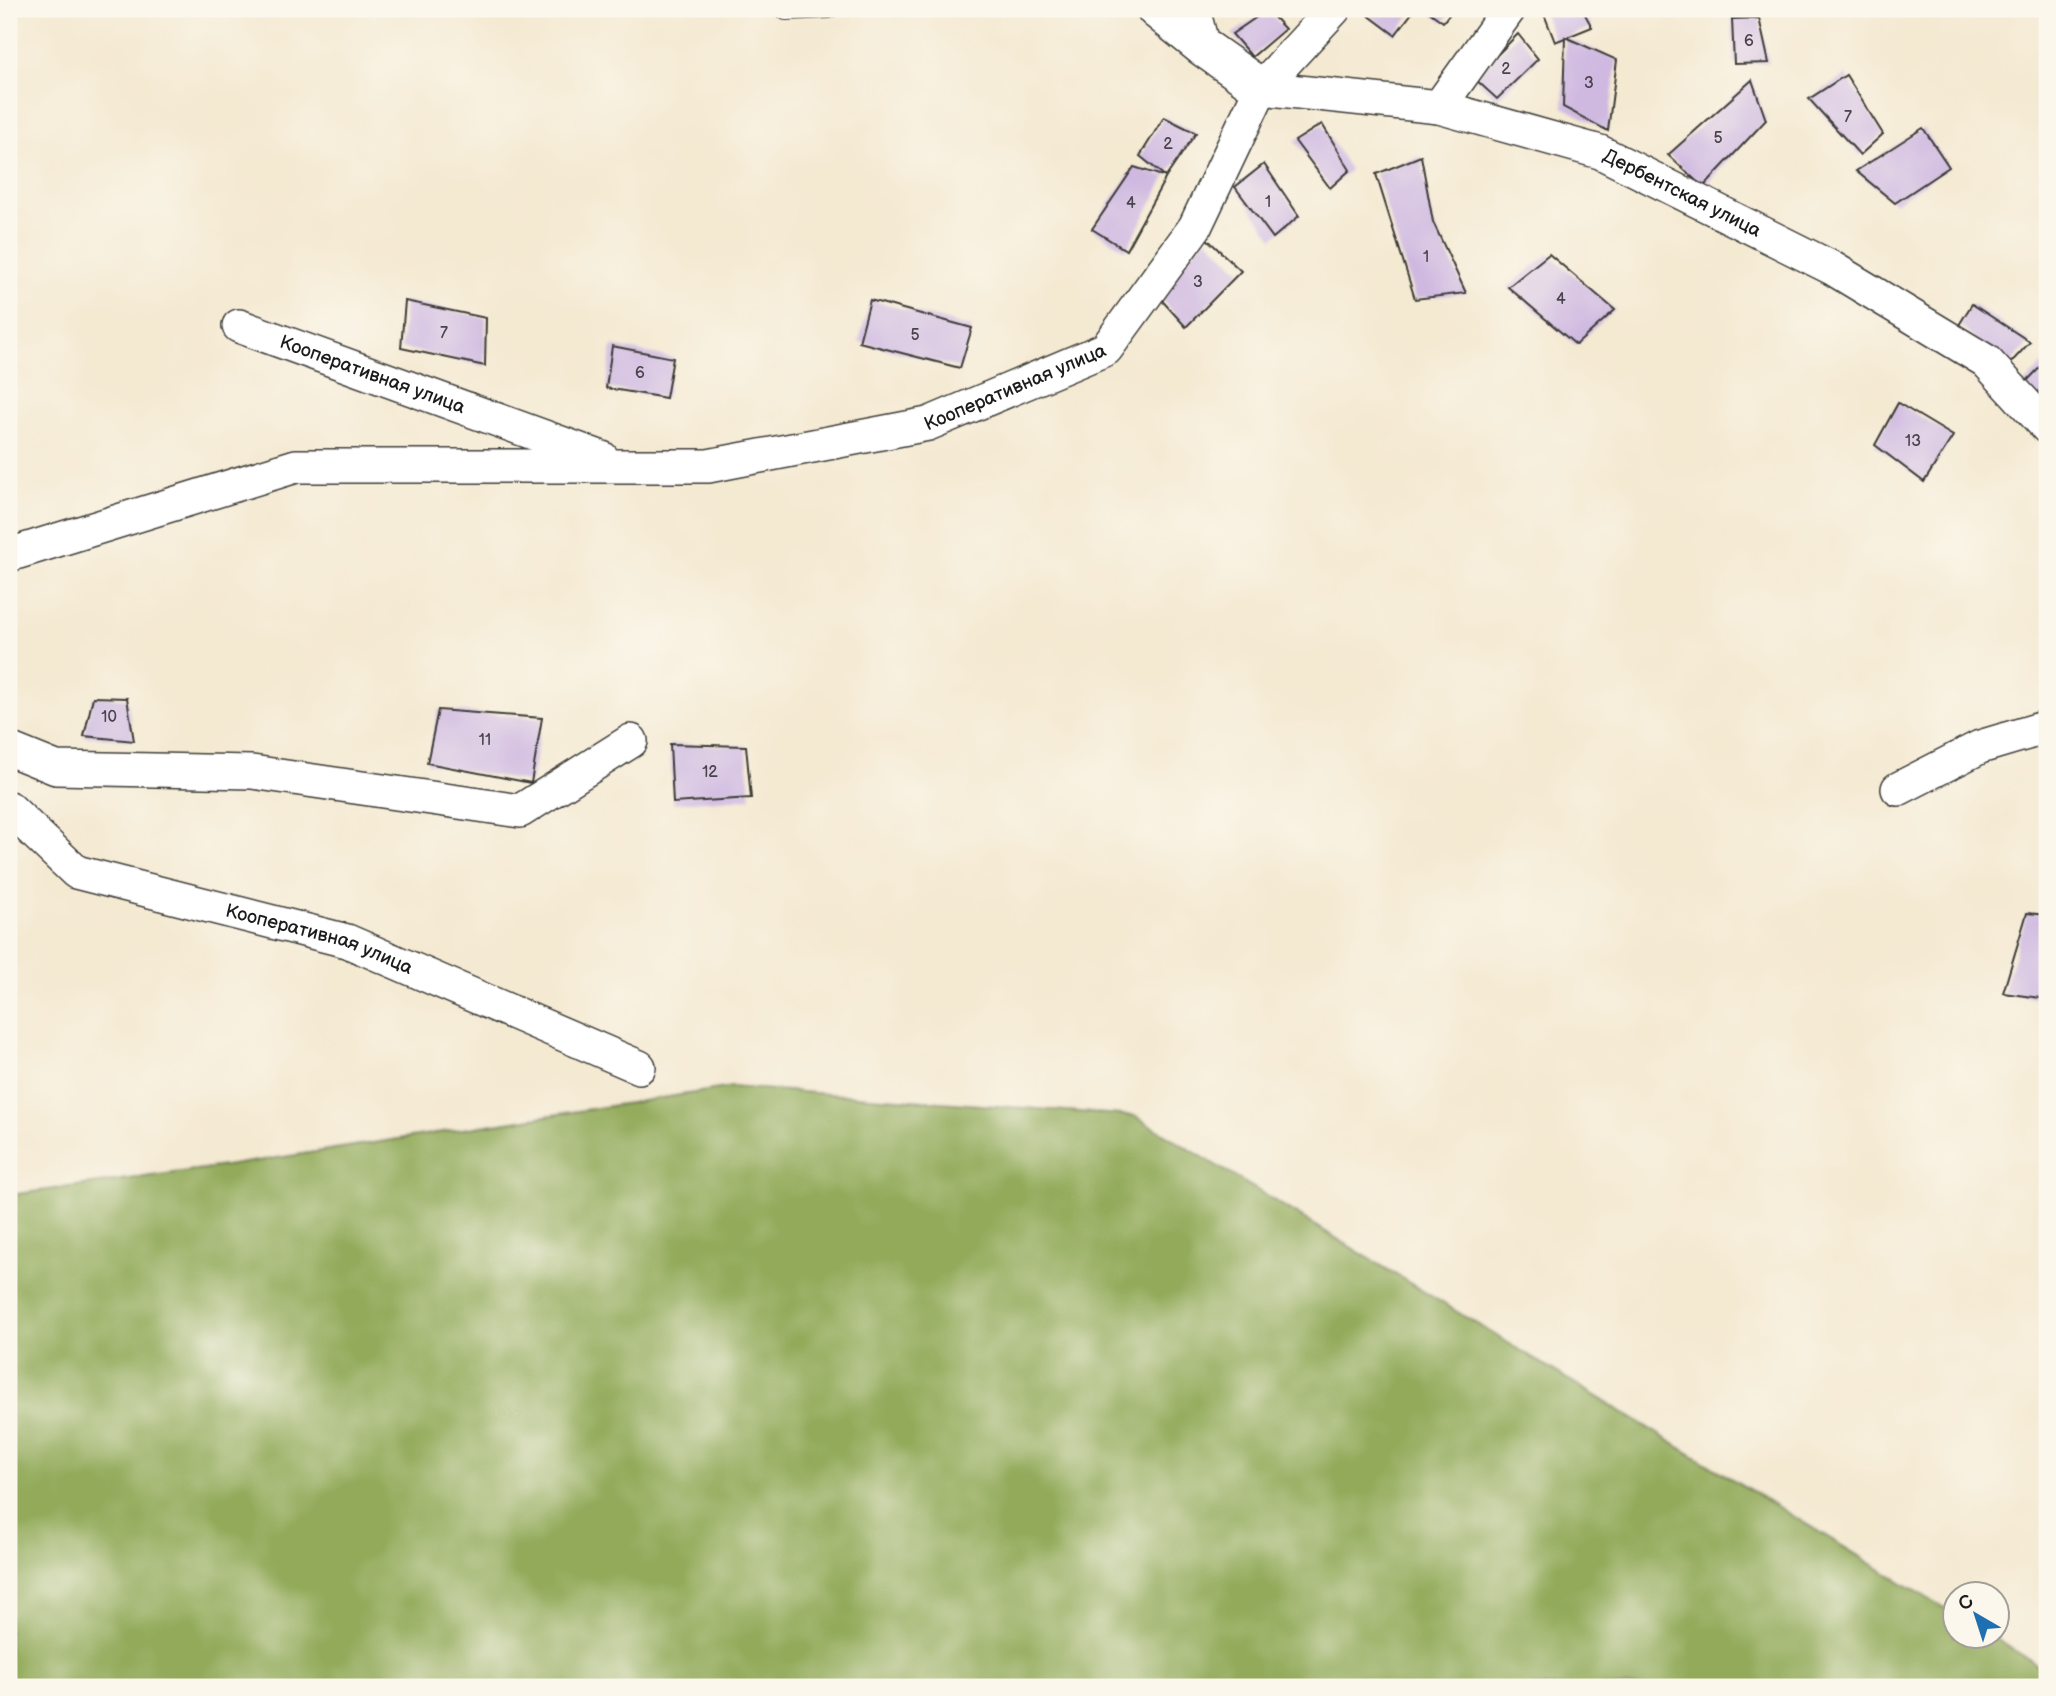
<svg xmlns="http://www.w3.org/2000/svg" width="2056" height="1696" font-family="'Balsamiq Sans',sans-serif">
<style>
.forest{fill:#92aa5a;stroke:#57633b;stroke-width:2}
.building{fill:#cfb9e1}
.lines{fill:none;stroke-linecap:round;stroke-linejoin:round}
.service-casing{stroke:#3c3b37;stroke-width:20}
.minor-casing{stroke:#3c3b37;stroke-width:36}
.tertiary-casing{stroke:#3c3b37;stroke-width:41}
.service{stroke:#fff;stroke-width:18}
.minor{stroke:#fff;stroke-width:33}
.tertiary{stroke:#fff;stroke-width:38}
.labels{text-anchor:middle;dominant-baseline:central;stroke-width:7;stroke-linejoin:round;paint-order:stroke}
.number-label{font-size:16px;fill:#49434d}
.street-label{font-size:19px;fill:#1c1c1c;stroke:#fbf7ec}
</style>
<rect width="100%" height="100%" fill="#fbf7ec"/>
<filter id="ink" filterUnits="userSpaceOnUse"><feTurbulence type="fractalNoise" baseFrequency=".0143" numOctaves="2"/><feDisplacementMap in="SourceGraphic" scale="14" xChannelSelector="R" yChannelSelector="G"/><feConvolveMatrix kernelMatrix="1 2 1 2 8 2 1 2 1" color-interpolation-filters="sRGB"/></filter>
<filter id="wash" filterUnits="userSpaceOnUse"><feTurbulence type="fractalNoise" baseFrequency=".00686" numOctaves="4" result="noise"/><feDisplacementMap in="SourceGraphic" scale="28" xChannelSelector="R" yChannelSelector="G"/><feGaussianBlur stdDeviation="1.57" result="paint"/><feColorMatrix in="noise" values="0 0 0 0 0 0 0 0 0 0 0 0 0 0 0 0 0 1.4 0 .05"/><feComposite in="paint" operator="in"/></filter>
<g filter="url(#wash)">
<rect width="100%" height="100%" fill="#f4e9d1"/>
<path class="forest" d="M732,1087L1135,1116L1954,1614V1636L1992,1637L2047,1670V1687H9V1195L225,1166Z"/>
<g id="blocks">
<path class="building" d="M1360,9H1415L1395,35Z
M1425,9H1454L1443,22Z
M1542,9H1582L1592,27L1555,42Z
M1267,10L1285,29L1252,57L1232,34Z
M1759,18L1769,63L1734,64L1732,19Z
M1518,34L1538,59L1497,99L1474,78Z
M1565,37L1617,60L1608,131L1563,107Z
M1846,75L1883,134L1860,155L1809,99Z
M1752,80L1766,120L1703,187L1668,155Z
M1164,117L1196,133L1166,177L1140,156Z
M1322,124L1350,170L1330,188L1295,141Z
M1923,128L1949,167L1895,203L1856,171Z
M1421,156L1433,222L1466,293L1415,299L1376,174Z
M1264,164L1299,216L1273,238L1235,187Z
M1134,167L1166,177L1126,250L1092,229Z
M2047,167V199H2046L2040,169Z
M1206,238L1241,271L1186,327L1156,294Z
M1549,254L1615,310L1576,345L1508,287Z
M870,300L972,328L960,368L859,342Z
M405,301L486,318L485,366L401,348Z
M1972,304L2030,342L2006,368L1959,325Z
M612,346L673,358L666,398L606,388Z
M2047,360V405L2024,384Z
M1898,403L1953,436L1924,482L1875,445Z
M93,697L127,698L134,741L84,736Z
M438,710L542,718L531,783L427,763Z
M670,744L746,746L751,798L673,803Z
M2027,913L2047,915V999L2003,993Z"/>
</g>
</g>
<g filter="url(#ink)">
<use href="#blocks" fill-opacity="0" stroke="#3c3b37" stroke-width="2"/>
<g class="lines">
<defs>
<path id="service" d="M786,11L829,9"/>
<g id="minor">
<path d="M1193,9L1203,47"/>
<path id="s1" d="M1261,88L1439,107L1600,152L1832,268L1986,361L2047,427"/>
<path d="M1439,107L1509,9"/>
<path id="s2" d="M239,326L602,458"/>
<path id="s3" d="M9,555L296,466H708L928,424L1106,349L1195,227L1261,88L1334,9"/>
<path d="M9,749L56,768L252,772L520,811L631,741"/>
<path d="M1898,789L1980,747L2047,727"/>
<path id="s4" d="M9,808L76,872L347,941L639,1067"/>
</g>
<path id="tertiary" d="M1156,9L1203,47L1261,88"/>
</defs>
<use href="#service" class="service-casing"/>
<use href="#minor" class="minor-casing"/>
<use href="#tertiary" class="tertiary-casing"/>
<use href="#service" class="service"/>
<use href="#minor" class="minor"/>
<use href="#tertiary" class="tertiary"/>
</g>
</g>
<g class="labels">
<g class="number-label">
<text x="1749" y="41">6</text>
<text x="1506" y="69">2</text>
<text x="1589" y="83">3</text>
<text x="1848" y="117">7</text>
<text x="1718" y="138">5</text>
<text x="1168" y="144">2</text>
<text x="1268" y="202">1</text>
<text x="1131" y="203">4</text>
<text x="1426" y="257">1</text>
<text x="1198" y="282">3</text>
<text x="1561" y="299">4</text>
<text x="444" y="333">7</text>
<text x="915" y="335">5</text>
<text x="640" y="373">6</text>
<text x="1913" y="441">13</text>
<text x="109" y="717">10</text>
<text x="485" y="740">11</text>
<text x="710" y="772">12</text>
</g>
<g class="street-label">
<text stroke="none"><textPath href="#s1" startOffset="438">Дербентская улица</textPath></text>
<text stroke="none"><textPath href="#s2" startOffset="142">Кооперативная улица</textPath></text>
<text stroke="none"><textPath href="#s3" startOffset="1031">Кооперативная улица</textPath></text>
<text stroke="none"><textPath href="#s4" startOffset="345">Кооперативная улица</textPath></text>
</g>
</g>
<rect width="2056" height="1696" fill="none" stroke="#fbf7ec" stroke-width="35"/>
<g transform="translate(1976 1615) rotate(321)"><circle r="33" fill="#fbf7ec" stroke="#a29f99" stroke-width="2"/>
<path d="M0-5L12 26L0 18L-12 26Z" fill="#1f6fb2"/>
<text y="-10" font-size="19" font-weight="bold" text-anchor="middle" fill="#1c1c1c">С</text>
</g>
</svg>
